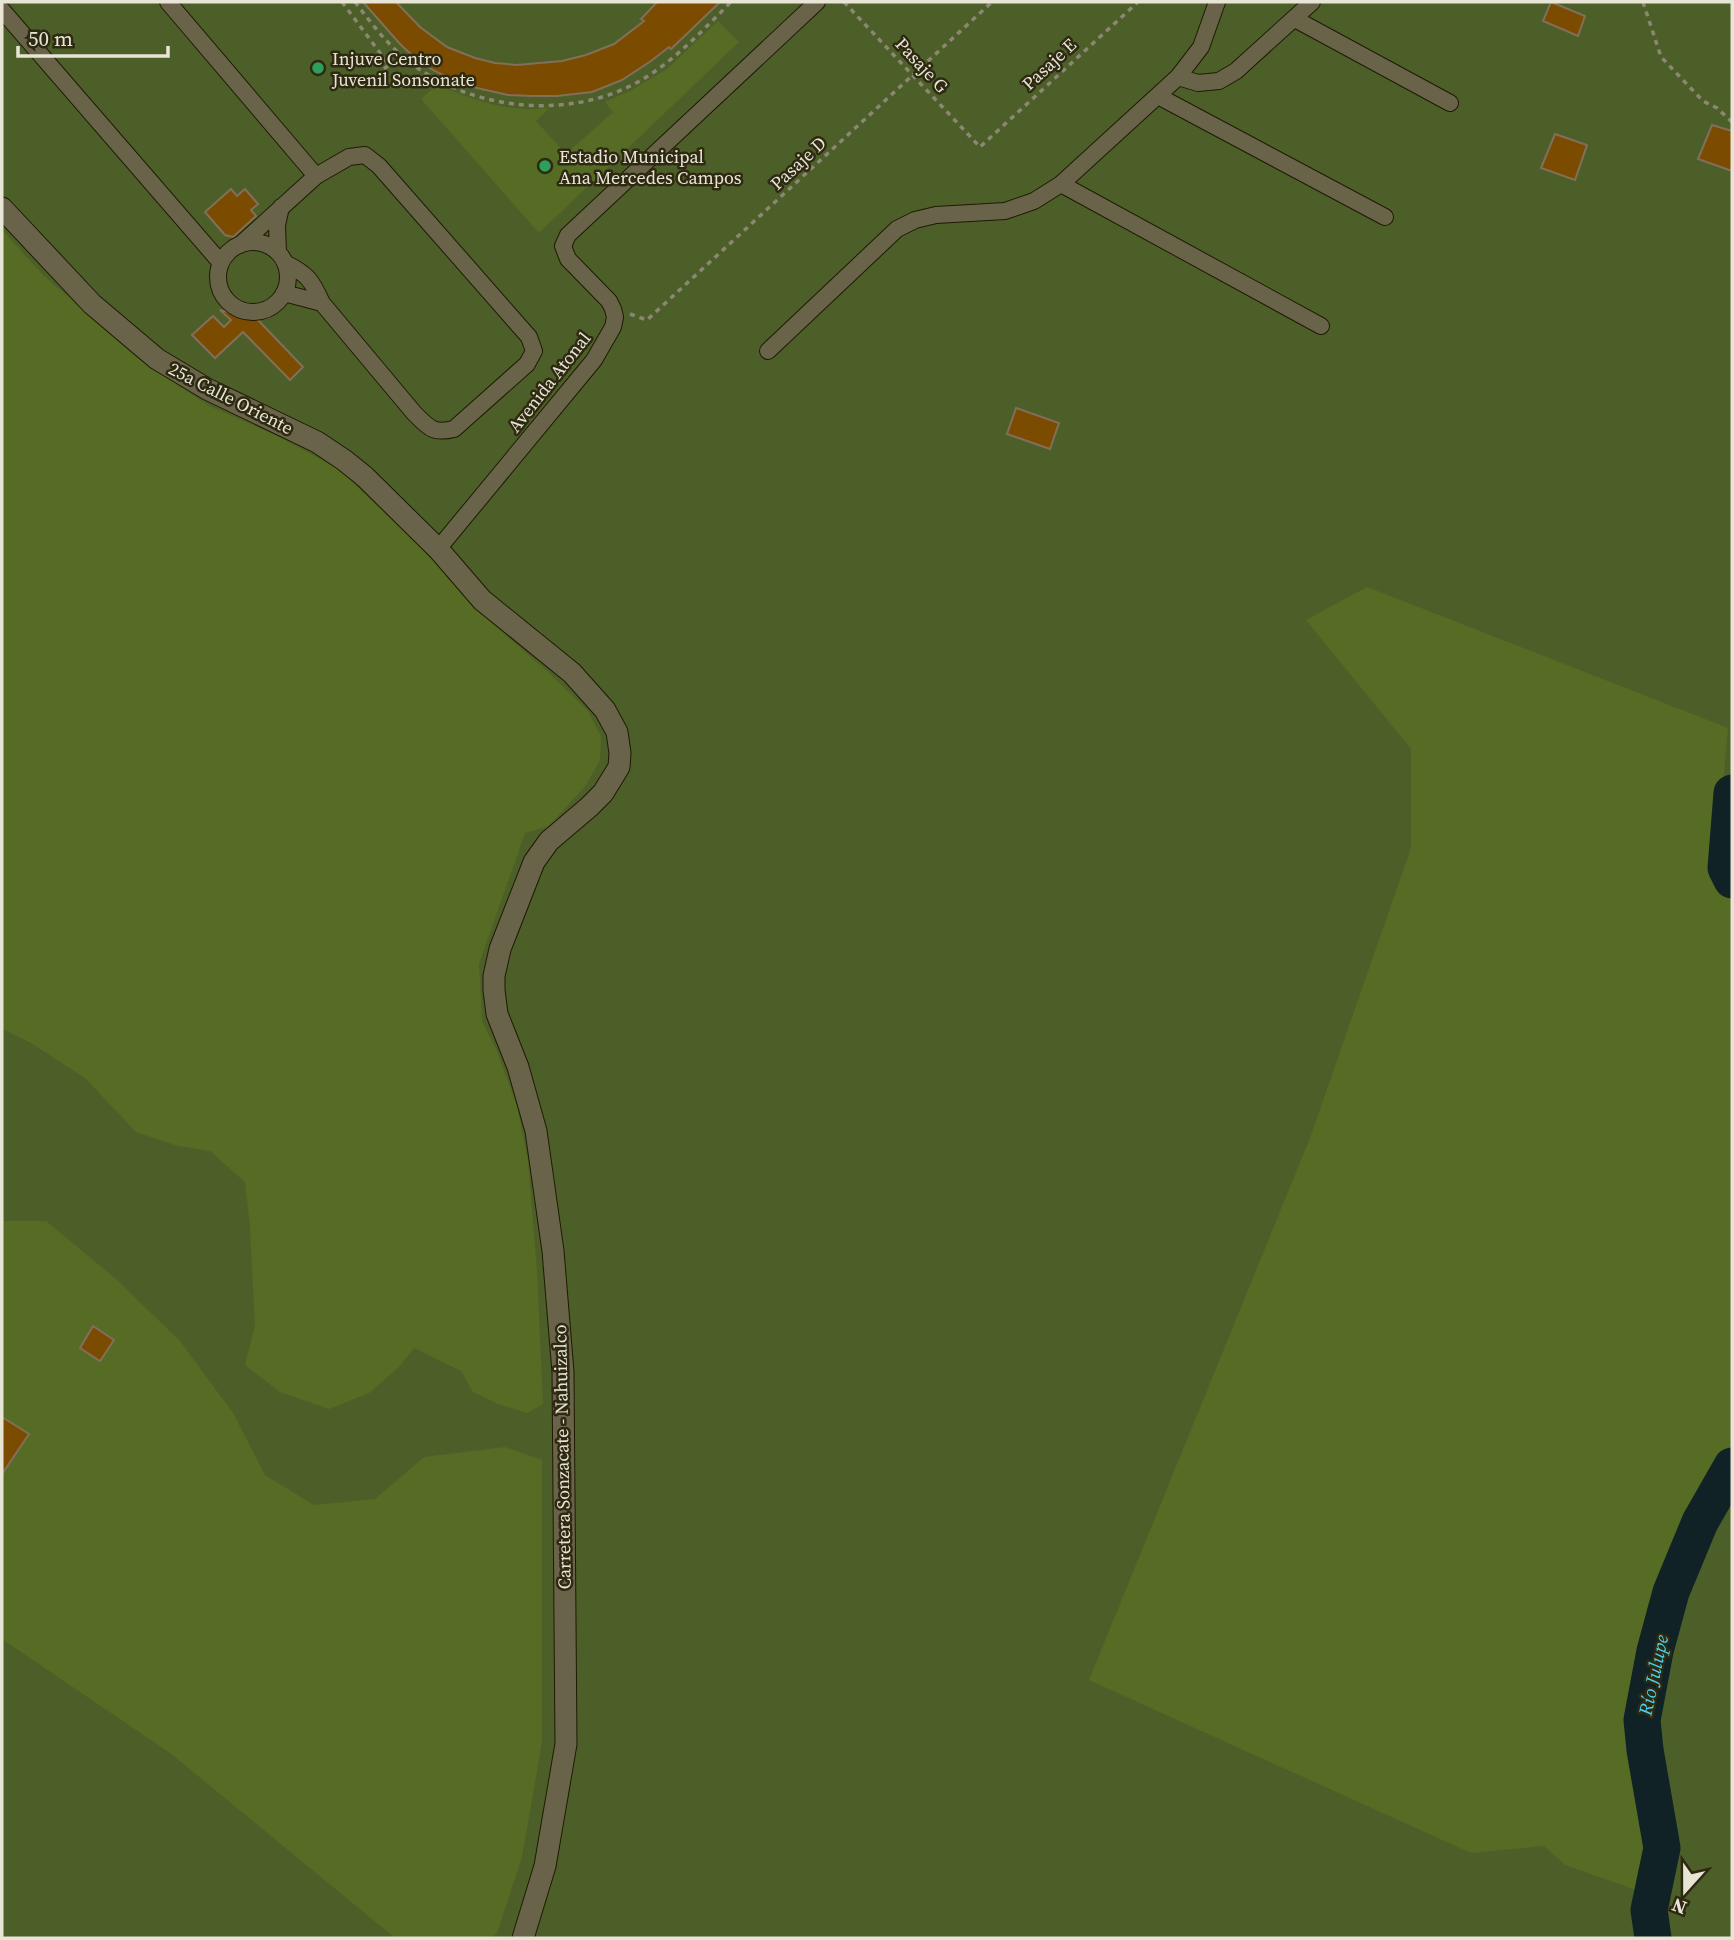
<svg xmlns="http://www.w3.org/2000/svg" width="1734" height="1940" font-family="'Source Serif 4',serif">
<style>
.green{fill:#4d5f28}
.forest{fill:#566c24}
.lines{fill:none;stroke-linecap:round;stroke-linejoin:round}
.river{stroke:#102226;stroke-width:37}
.building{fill:#7b4b00;stroke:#826f5a;stroke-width:2}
.street-casing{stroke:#1f1a03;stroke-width:18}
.secondary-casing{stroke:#1f1a03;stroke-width:23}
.path{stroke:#8b8774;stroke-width:3.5;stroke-dasharray:5 5;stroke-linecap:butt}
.street{stroke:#686349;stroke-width:16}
.secondary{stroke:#686349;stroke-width:21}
.leisure-dot{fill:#2e9e5b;stroke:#2e2911;stroke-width:2.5}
.labels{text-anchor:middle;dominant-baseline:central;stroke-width:5;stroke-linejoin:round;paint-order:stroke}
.poi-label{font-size:18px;fill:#e8e5d7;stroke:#2e2911;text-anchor:start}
.street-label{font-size:18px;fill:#e8e5d7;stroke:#2e2911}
.water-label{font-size:19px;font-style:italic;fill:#45d3f1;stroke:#2e2911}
</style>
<rect width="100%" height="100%" fill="#38331b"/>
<path class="green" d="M2,2H1732V1938H2Z"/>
<path class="forest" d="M718,21L739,42L539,233L421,99L438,84C472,101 511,113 549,108L536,121L566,154L613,112L605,102L630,91L667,69Z
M2,230L42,274L136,357L211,407L274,434L340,470L455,581L472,606L548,672L588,711L601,737L600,760L586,785L549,826L525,833L479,964L482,1021L496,1049L517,1106L528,1161L537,1271L543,1404L527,1413L498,1404L473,1392L461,1371L414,1348L398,1368L369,1393L329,1409L280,1392L245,1365L255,1325L250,1227L245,1182L210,1151L178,1146L136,1132L85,1078L31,1043L2,1029Z
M1367,587L1728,728L1715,872L1732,899V1444L1687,1533L1650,1639L1633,1741L1653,1848L1636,1890L1565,1865L1544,1846L1471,1853L1089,1680L1310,1138L1411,848V749L1306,620Z
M2,1221H46L116,1279L180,1341L233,1413L265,1475L314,1505L375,1499L424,1457L505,1447L542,1460V1742L522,1857L497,1933L491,1938H395L170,1753L2,1639Z"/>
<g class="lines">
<path class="river" d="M1732,793L1726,868L1732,880
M1653,1938L1649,1910L1662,1848L1645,1750L1642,1720L1655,1651L1671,1592L1700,1522L1732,1466"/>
</g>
<path class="building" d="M363,2H396L420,27L447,47L475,58L495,63L517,65L562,61L586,55L614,44L644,21L641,19L657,2H720L671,49L669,47L651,61L622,80L592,92L557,96H532L508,95L477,88L449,78L431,69L415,58L400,44Z
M1551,2L1585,16L1578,36L1543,21Z
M1712,125L1732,131V171L1698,159Z
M1555,134L1587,145L1575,180L1541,168Z
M231,189L237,196L245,189L258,204L251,210L256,216L233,237L225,235L205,212Z
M220,310L257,319L303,367L290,380L243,332L215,358L192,335L213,316L224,327L231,320Z
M1016,408L1059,423L1050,449L1007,434Z
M93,1326L114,1340L100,1361L80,1348Z
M2,1417L29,1434L2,1474Z"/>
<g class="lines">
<defs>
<path id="street" d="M168,2L316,176
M2,10L221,263
M1295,19L1450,103
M1178,77L1198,83L1219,81L1236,71L1312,2
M1158,96L1385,217
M1061,184L1321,326
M218 277a35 35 0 1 1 70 0a35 35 0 1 1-70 0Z
M240,245L316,176L349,157L365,155L379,166L529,337L534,351L527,364L454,429C433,434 429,428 414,413L322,303C312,281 308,274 285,263
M278,252L277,225L281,207
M284,293L322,303
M768,351L897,229L915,220L936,215L1005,211L1034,201L1061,184L1178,77L1201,47L1217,2
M438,549L594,360L613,327L615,317L613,309L609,301L568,259L563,246L568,235L817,2"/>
<path id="secondary" d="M2,208L92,304L157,359L207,389L317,442L344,460L364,476L438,549L482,600L572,673L605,710L617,732L620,753L619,767L603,793L589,807L549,841L534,862L500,949L494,976V990L497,1014L518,1067L536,1131L553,1251L563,1372L566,1744L545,1866L523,1938"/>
</defs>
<use href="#street" class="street-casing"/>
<use href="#secondary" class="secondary-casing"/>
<path class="path" d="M342,2L389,65L380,72
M355,2C372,24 389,47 412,64C478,113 578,121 648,76C679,56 705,28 731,2
M844,2L980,147L1138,2
M1643,2L1661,57L1703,101L1717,108L1732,122
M630,314L647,320L992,2"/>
<use href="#street" class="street"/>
<use href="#secondary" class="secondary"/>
</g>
<g class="leisure-dot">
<circle cx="318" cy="68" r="7"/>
<circle cx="545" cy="166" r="7"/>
</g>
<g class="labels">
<g class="poi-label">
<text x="332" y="58">Injuve Centro<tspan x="332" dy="21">Juvenil Sonsonate</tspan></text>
<text x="559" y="156">Estadio Municipal<tspan x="559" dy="21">Ana Mercedes Campos</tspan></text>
</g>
<g class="street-label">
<text transform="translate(1049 64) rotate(-43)">Pasaje E</text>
<text transform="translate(922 65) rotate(47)">Pasaje G</text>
<text transform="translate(798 163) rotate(-43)">Pasaje D</text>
<text transform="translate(549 382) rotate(-52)">Avenida Atonal</text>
<text transform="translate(231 398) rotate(27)">25a Calle Oriente</text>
<text transform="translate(562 1457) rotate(-91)">Carretera Sonzacate - Nahuizalco</text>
</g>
<g class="water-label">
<text transform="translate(1653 1675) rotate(-78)">Río Julupe</text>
</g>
</g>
<rect width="1734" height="1940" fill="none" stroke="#e8e5d7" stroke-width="7"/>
<g transform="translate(1685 1891) rotate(201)" stroke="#2e2911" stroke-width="5" paint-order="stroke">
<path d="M0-5L12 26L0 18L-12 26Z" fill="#e8e5d7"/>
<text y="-10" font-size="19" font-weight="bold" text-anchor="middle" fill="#e8e5d7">N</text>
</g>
<path d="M18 46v10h150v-10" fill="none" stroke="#e8e5d7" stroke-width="3.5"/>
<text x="28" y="46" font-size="21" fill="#e8e5d7" stroke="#2e2911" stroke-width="5" paint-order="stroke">50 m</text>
</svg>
